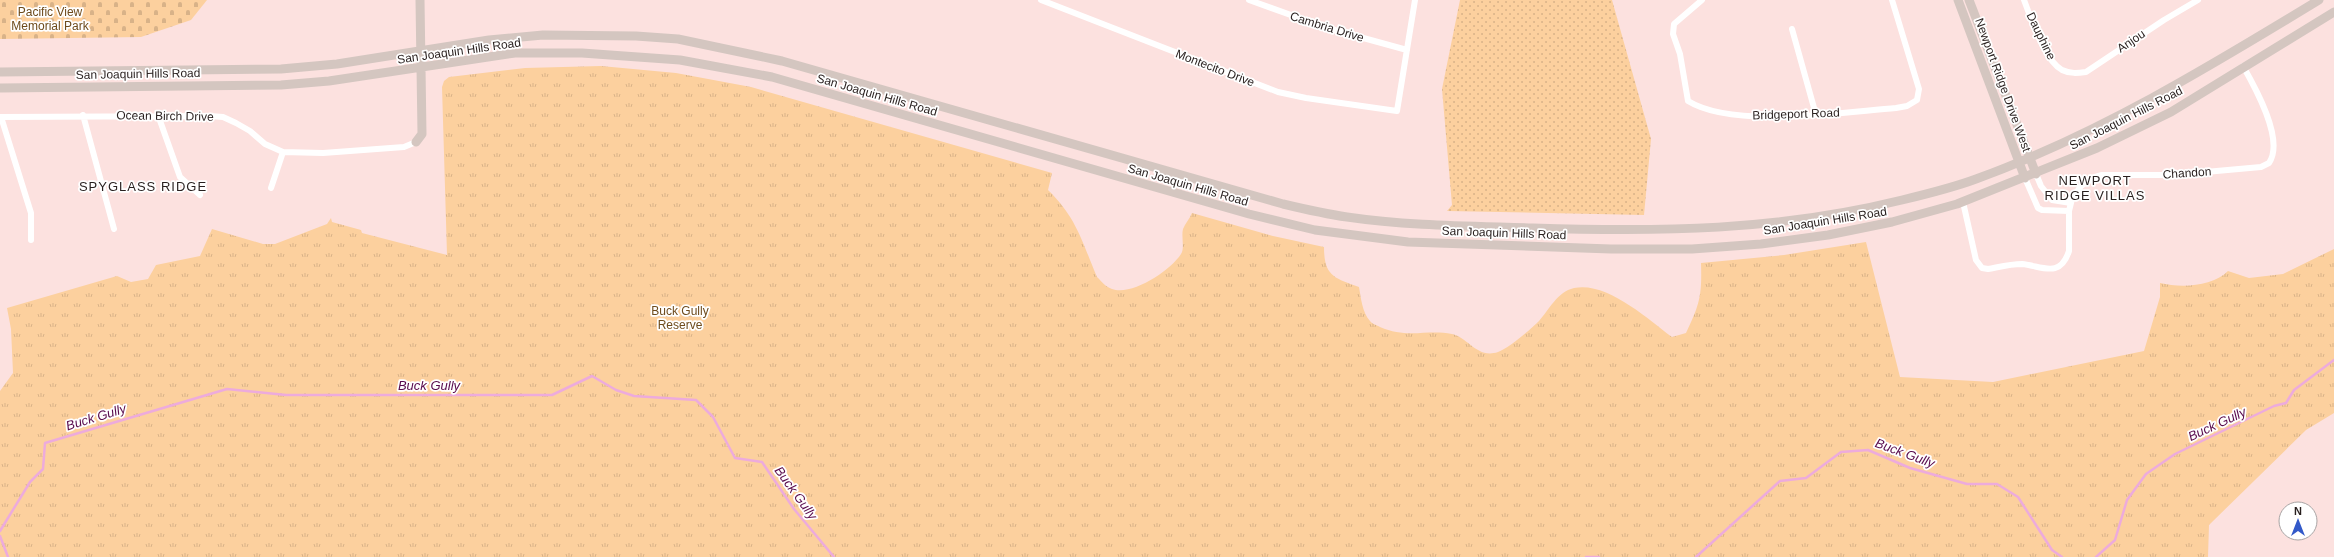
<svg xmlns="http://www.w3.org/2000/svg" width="2334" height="557" font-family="Helvetica,sans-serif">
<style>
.grass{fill:url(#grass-dots)}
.cemetery{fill:url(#cemetery-stones)}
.park{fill:url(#park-tufts)}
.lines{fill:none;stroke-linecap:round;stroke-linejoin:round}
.stream{stroke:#edabdc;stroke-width:2.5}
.street{stroke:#fff;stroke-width:6}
.secondary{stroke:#d4c6c0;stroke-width:9}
.labels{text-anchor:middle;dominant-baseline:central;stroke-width:3.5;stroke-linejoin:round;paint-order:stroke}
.park-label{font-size:12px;fill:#6e4b1c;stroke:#fff}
.street-label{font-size:12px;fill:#281f1e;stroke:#fff}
.neighbourhood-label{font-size:13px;letter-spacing:1px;fill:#281f1e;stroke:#fff}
.water-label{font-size:13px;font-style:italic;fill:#580a4c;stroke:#fff}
</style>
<defs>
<pattern id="grass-dots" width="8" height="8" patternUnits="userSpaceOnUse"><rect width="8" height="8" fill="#fcd09e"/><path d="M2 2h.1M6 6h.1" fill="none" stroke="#d8b288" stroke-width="1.8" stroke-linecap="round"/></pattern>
<pattern id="cemetery-stones" width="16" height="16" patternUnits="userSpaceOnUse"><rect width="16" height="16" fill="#fcd09e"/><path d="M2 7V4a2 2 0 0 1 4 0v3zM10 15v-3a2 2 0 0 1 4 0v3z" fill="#d8b288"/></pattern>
<pattern id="park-tufts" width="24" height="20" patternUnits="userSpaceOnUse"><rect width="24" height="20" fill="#fcd09e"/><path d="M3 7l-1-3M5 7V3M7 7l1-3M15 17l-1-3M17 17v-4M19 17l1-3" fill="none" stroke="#d8b288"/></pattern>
</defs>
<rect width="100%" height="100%" fill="#fce1df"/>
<path class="grass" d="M1460,0H1612L1651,139L1644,215L1447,211L1452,205L1442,89Z"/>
<path class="cemetery" d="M0,0H207L191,20L141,37L0,39Z"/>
<path class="park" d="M601,66L676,73L751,87L1052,173L1048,190C1077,218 1082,242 1097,277C1102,282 1106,287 1112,289C1132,296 1170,271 1181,254C1185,248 1181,237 1183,229C1185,224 1190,218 1192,213L1273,236L1324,247C1324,276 1334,278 1359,287C1361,298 1362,312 1370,321C1372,324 1377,325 1380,327C1407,339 1427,329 1452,334C1469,338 1477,359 1498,352C1509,348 1531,329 1539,321C1549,310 1557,292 1574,288C1606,281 1647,318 1672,337L1686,333C1700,304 1702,295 1701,263L1784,255L1866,242L1900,377L1993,382L2144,351L2160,297V283C2181,288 2212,287 2228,271L2249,278L2283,274L2334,249V413L2306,430L2209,525L2208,557H0V391L13,373L11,329L7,308L117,276L131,282L148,279L156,265L200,256L212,229L263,244H275L327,224L331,218L332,222L361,230L362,233L447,255L442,87L444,81L449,77L525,68Z"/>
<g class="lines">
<path class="stream" d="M0,531L30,482L43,469L45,443L227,389L286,395H552L592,376L616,390L634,396L696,400L713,417L735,458L762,462L794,509L834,557
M0,536L8,557
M1586,557H1599
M1696,557L1780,481L1806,478L1841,452L1868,450L1910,468L1967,484H1997L2018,497L2052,550L2062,557
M2096,557L2115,540L2127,500L2146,474L2175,454L2274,406L2286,403L2294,390L2334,360"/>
<path class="street" d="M1041,0L1278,92L1306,98L1397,111L1415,0
M1249,0L1327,28L1407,50
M1702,0L1674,24L1673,34L1680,54L1688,101C1733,129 1843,112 1896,108L1907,106L1917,100L1919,89L1892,0
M2024,0C2031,18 2044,60 2062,70C2070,74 2078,73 2086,72L2164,20L2198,0
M1792,29L1816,115
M83,115L114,229
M158,115L180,177L200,195
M0,117L210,116L223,117L236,123L250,131L265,144L283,152L323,153L404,147L416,142
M1,117L31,213V240
M2036,174L2041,186L2052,200L2071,203
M2025,178L2038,208L2042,210L2069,211
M271,188L283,152
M1963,202L1976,260L1982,268L1988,269C1999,267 2010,264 2022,264C2042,266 2060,279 2069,251V211L2072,199L2081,186L2095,177L2102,175H2172L2261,167L2269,163C2285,140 2255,87 2243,66"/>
<path class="secondary" d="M1958,0L2025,178
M1969,0L2036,174
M0,72L281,69L337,64L489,40L543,35L636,36L678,39L782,61L1283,204C1304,209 1326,214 1347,217C1408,226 1471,226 1533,228C1661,232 1776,231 1902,200C1927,194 1952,188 1976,179C2097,135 2209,67 2319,0
M0,88L281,85L329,81L515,53H582L680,60L772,77L1249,214L1315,230L1408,242L1611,249H1692L1761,244L1828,235L1892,222L1957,204L2097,148L2171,112L2334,12
M416,142L422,134L420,0"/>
</g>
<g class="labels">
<g class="park-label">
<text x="50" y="12">Pacific View<tspan x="50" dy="14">Memorial Park</tspan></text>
<text x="680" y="311">Buck Gully<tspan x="680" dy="14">Reserve</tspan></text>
</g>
<g class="street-label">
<text transform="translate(1327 27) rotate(17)">Cambria Drive</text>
<text transform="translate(2041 36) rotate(64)">Dauphine</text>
<text transform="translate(2131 41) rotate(-34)">Anjou</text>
<text transform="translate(459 51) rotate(-8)">San Joaquin Hills Road</text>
<text transform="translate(1215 68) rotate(21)">Montecito Drive</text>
<text transform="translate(138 74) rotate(-1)">San Joaquin Hills Road</text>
<text transform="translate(2003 85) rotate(70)">Newport Ridge Drive West</text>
<text transform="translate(877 95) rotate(16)">San Joaquin Hills Road</text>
<text transform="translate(1796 114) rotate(-2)">Bridgeport Road</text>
<text transform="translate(165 116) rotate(1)">Ocean Birch Drive</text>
<text transform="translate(2126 118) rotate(-27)">San Joaquin Hills Road</text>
<text transform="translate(2187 173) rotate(-4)">Chandon</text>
<text transform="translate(1188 185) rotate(16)">San Joaquin Hills Road</text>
<text transform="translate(1825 221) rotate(-9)">San Joaquin Hills Road</text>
<text transform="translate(1504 233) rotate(2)">San Joaquin Hills Road</text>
</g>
<g class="neighbourhood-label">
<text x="2095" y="180">NEWPORT<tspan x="2095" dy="15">RIDGE VILLAS</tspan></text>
<text x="143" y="186">SPYGLASS RIDGE</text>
</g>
<g class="water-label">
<text x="429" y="385">Buck Gully</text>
<text transform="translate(96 417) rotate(-17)">Buck Gully</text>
<text transform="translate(2217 424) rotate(-25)">Buck Gully</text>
<text transform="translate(1905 453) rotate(20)">Buck Gully</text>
<text transform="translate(796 493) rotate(54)">Buck Gully</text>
</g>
</g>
<g transform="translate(2298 521)"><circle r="19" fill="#ffffff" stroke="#a9a5a5"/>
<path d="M0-3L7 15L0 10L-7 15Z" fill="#3259c9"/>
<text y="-6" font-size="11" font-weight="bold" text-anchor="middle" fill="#281f1e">N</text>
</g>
</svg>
